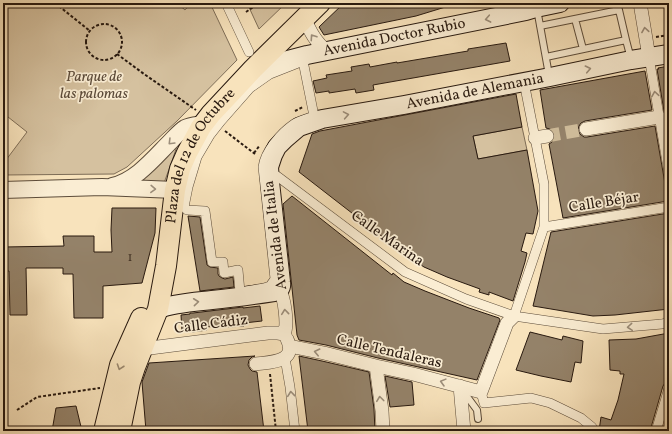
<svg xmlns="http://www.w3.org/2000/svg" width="672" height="434" font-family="Vollkorn,serif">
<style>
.green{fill:#d5c19f;stroke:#7e6d57}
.building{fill:#948269;stroke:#28190f}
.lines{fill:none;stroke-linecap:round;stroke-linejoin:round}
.minor-tunnel{stroke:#cebb99;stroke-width:13;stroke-dasharray:13 6;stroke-linecap:butt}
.service-casing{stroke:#5c4c3a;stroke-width:8}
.pedestrian-casing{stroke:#5c4c3a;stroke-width:10}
.minor-casing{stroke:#5c4c3a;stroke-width:14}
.tertiary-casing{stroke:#5c4c3a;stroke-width:18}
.secondary-casing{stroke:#28190f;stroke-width:20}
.primary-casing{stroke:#28190f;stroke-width:22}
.path{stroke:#28190f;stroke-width:2;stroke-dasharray:3 2;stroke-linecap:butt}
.service{stroke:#faedd3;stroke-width:6}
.pedestrian{stroke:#faedd3;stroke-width:9}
.minor{stroke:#faedd3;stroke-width:13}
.tertiary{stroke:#faedd3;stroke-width:16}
.secondary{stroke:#faedd3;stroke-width:18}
.primary{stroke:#f8e3bc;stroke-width:20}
.oneway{stroke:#9c8e7b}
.oneway2{stroke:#9a886e}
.labels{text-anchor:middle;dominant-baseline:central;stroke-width:3.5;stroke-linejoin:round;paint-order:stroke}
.number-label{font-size:13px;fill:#433326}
.street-label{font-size:15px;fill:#28190f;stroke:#faedd3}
.park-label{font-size:15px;font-style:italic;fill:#5c4b3a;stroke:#faedd3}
</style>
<rect width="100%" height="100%" fill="#f8e3bc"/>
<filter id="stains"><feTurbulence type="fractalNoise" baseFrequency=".005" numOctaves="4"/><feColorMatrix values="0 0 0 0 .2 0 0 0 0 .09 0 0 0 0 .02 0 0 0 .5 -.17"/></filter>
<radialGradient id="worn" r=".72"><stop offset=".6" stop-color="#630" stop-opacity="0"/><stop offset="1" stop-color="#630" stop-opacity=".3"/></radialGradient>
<path class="green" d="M3,3H177L185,10L191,3H210L237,60L177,121L127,167L114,174L3,175V164L27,132L3,113Z
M247,3H286L259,29Z
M522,127L527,150L478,159L473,136Z
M179,140L172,161L164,183L130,184Z"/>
<path class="building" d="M344,3H451L452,5L416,16L324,35L319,27Z
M506,43L510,61L373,85L374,90L356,93L355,89L329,93V91L316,93L313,81L327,78L326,75L352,71L351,67L369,64L370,67L397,62V63L468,51V49Z
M669,66V138L666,121L667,116L664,111L657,69H659L658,68Z
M645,71L652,110L585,121L581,123L579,126L578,130L580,134L584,137H587L655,126L668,201L563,218L549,144L552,142L554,139L555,134L553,131L550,129L546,128L540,90Z
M516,94L522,127L473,136L478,159L527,150L538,211L533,234L526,233L521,251L527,253L525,262L513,301L489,292V295L479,292L480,289L447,277L424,267L406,255L299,172L312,134L320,131Z
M292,196L392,275L393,273L404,282L425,291L469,308L499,318L500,320L477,380L378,358L326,345L299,340L297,335L283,204Z
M112,208H156L155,233L142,283L103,286V318H74L73,274H63V268H26L27,315H10L9,271H4L3,247L64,246L63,236H94V252H112L111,230Z
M669,213V309L615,315L593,316L533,306L551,232Z
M188,216L200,217L207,265L210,267L218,268V274L219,276L222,278L225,279L233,277L234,287L200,291Z
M260,306L262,321L244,323V326L228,327V325L207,327V330L192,332L191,330L182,331L181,315L190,314V313H193L243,307V308Z
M530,332L562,340L563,336L583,341L581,363L575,362L571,382L541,376L516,370Z
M669,333V382L665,383L663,386L650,431H599L601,417L611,420L618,400L624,374H620V371L610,370L609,340L636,339Z
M255,356L252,357L249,360L248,365L250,369L252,371L257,372L264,431H146L142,382L149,363Z
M299,356L322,361L369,372L374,409L375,431H308Z
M385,376L412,382L414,405L390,407Z
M76,406L82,431H52L56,408Z"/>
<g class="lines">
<path class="minor-tunnel" d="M547,136L586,129"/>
<defs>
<path id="service" d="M537,9L549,75
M619,10L626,40
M575,19L583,49
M540,26L619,10L617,3
M546,57L626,40L631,59
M463,391L477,410L478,419"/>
<path id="pedestrian" d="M226,3L249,52
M649,57L669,174
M303,61L314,116C308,118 300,120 294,124C281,133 265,151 263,167L275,279L270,286L264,288L240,292L238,270L224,273L223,262H212L205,211L187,210L184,207L188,187L197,157L210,135L221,121L250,88L270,74Z
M277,176L405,272L466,299L514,316L603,329L662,324L669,322
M544,227L669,207
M514,316L544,227V184L524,82
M285,358L290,387L295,431
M481,392L484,403L531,398L550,403L581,418L592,427L591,431
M656,431L669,388"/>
<path id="minor" d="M640,3L649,57
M304,18C310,31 316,43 327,51
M586,129L659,117
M535,138L547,136
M279,290C285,297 288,326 284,334
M140,342L143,348H150L268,333H278L284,334
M289,346L324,353L376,366L413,374L481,392L507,323L514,316
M256,364C271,362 298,362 287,339
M376,366L382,411L383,431
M460,386L464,431"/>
<path id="tertiary" d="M112,186C136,181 154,158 171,141C175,137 180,131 185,128C191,125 197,125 203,124
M3,190L102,187L175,190"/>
<g id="secondary">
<path id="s1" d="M253,69L307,55L526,11L536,8L560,3"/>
<path id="s2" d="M158,309C175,303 194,302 212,300C233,298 254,295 274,292C280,290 282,288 281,282L270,182L269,167L273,155L277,147L285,139L299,127L322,119L404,105L550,77L631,60L669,54"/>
</g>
<g id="primary">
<path d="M104,431L120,365L141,318"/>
<path id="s3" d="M120,431L130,382L135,367L158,309L166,266L175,190L180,169L187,153L201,127L211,114L253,69L320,3"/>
</g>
</defs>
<use href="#service" class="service-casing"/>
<use href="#pedestrian" class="pedestrian-casing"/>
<use href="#minor" class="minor-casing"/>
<use href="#tertiary" class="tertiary-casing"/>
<use href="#secondary" class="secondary-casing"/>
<use href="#primary" class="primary-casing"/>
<path class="path" d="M55,3L90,31
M246,12L259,3
M86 42a18 18 0 1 1 36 0a18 18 0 1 1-36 0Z
M656,37L669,35
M117,54L144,74L196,110
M295,111L303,107
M225,131L255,154
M254,153L260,145
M270,374L276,431
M17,410L37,397L100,388"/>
<use href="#service" class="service"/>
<use href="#pedestrian" class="pedestrian"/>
<use href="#minor" class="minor"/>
<use href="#tertiary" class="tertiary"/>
<use href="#secondary" class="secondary"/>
<use href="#primary" class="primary"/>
</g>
<defs><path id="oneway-chevron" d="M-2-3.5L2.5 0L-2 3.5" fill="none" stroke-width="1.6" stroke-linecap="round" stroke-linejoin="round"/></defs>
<g class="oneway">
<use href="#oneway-chevron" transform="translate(488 19) rotate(169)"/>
<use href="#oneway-chevron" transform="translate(645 30) rotate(-99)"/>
<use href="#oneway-chevron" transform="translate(313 37) rotate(-124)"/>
<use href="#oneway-chevron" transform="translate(588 69) rotate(-12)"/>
<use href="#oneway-chevron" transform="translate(655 94) rotate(-99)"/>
<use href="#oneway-chevron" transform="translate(346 115) rotate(-10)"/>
<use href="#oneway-chevron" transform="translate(171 142) rotate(135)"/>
<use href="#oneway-chevron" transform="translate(153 189) rotate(2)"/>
<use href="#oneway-chevron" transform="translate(196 302) rotate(-6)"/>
<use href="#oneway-chevron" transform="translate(285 312) rotate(-96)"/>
<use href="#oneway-chevron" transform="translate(630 327) rotate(175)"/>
<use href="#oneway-chevron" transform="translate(317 352) rotate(-167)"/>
<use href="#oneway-chevron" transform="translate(443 382) rotate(-165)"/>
<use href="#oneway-chevron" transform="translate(291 394) rotate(-96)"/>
<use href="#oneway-chevron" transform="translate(380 399) rotate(-97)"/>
</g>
<use class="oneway2" href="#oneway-chevron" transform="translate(120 367) rotate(109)"/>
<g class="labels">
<g class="number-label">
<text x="130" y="258">1</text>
</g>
<g class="street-label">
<text stroke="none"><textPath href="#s1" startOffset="145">Avenida Doctor Rubio</textPath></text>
<text stroke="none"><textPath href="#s2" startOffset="478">Avenida de Alemania</textPath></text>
<text stroke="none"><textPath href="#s3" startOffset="290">Plaza del 12 de Octubre</textPath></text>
<text transform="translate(604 203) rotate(-9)">Calle Béjar</text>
<text transform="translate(276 235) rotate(-97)">Avenida de Italia</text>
<text transform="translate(387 239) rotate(35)">Calle Marina</text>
<text transform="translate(211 325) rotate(-7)">Calle Cádiz</text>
<text transform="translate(389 352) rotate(13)">Calle Tendaleras</text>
</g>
<g class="park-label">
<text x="94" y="77">Parque de<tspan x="94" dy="17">las palomas</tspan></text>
</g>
</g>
<rect width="672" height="434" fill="none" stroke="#f8e3bc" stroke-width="16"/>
<rect x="4" y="4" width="664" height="426" fill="none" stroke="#28190f" stroke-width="2"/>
<rect x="8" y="8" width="656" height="418" fill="none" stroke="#28190f"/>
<rect width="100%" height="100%" filter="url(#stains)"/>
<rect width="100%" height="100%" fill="url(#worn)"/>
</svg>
